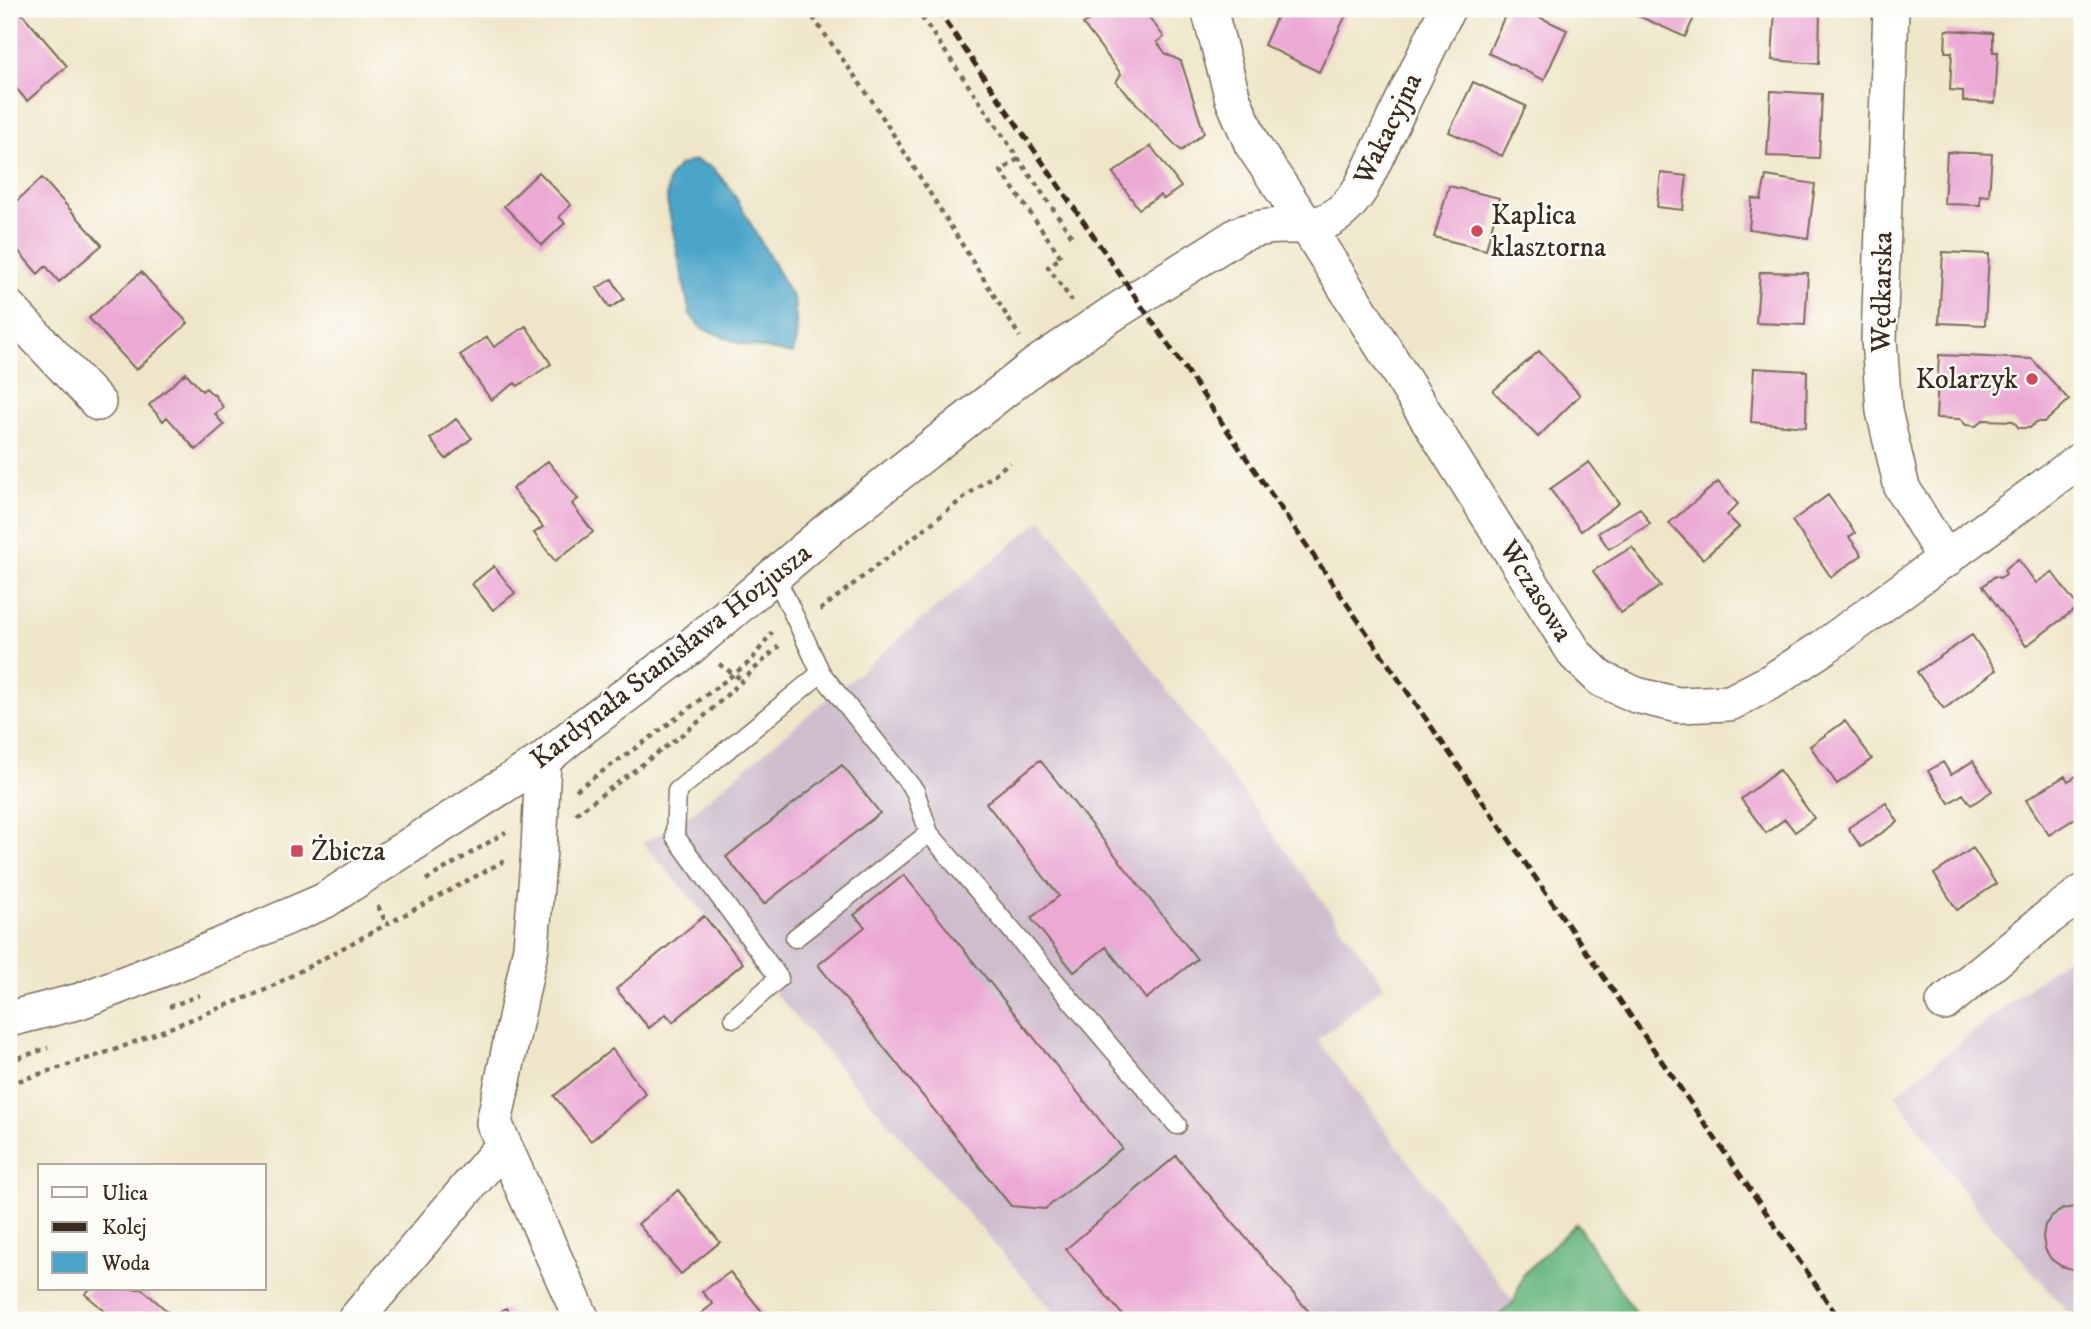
<svg xmlns="http://www.w3.org/2000/svg" width="2091" height="1329" font-family="'IM FELL DW Pica',serif">
<style>
.industrial{fill:#cfbdce}
.forest{fill:#6cb882;stroke:#547150;stroke-width:2}
.water{fill:#4ba5c9;stroke:#436874;stroke-width:2}
.building{fill:#eba9d4}
.lines{fill:none;stroke-linecap:round;stroke-linejoin:round}
.service-casing{stroke:#7a6c5a;stroke-width:21}
.minor-casing{stroke:#7a6c5a;stroke-width:38}
.path{stroke:#7a6c5a;stroke-width:4.5;stroke-dasharray:5 5;stroke-linecap:butt}
.service{stroke:#fff;stroke-width:18}
.minor{stroke:#fff;stroke-width:35}
.rail{stroke:#3b2a1e;stroke-width:5;stroke-dasharray:10 5;stroke-linecap:butt}
.poi-dot{fill:#d1495b;stroke:#fdfcf7;stroke-width:2.5}
.labels{text-anchor:middle;dominant-baseline:central;stroke-width:5;stroke-linejoin:round;paint-order:stroke}
.street-label{font-size:28px;fill:#3b2a1e;stroke:#fdfcf7}
.poi-label{font-size:28px;fill:#3b2a1e;stroke:#fdfcf7;text-anchor:start}
</style>
<rect width="100%" height="100%" fill="#fdfcf7"/>
<filter id="ink" filterUnits="userSpaceOnUse"><feTurbulence type="fractalNoise" baseFrequency=".0143" numOctaves="2"/><feDisplacementMap in="SourceGraphic" scale="14" xChannelSelector="R" yChannelSelector="G"/><feConvolveMatrix kernelMatrix="1 2 1 2 8 2 1 2 1" color-interpolation-filters="sRGB"/></filter>
<filter id="wash" filterUnits="userSpaceOnUse"><feTurbulence type="fractalNoise" baseFrequency=".00686" numOctaves="4" result="noise"/><feDisplacementMap in="SourceGraphic" scale="28" xChannelSelector="R" yChannelSelector="G"/><feGaussianBlur stdDeviation="1.57" result="paint"/><feColorMatrix in="noise" values="0 0 0 0 0 0 0 0 0 0 0 0 0 0 0 0 0 1.4 0 .05"/><feComposite in="paint" operator="in"/></filter>
<g filter="url(#wash)">
<rect width="100%" height="100%" fill="#efe6c9"/>
<path class="industrial" d="M1042,519L1384,985L1318,1040L1514,1302L1494,1320H1061L643,843L680,823Z
M2082,945V1320H2075L1974,1205L1895,1095Z"/>
<path class="forest" d="M1576,1223L1640,1320H1494L1514,1302L1523,1275Z"/>
<path class="water" d="M695,160L713,168L732,191L794,300L797,333L793,354L745,345L701,328L690,314L667,201L668,180L678,166Z"/>
<g id="blocks">
<path class="building" d="M18,9L67,66L27,101L9,80V17Z
M1095,9H1148L1145,12L1164,37L1157,42L1166,54L1181,61L1204,133L1181,151L1116,82L1121,74L1083,24L1094,17L1091,12Z
M1280,9H1333L1346,15L1319,72L1264,45Z
M1508,9H1522L1567,30L1544,80L1488,53Z
M1623,9H1698L1685,37Z
M1775,9H1820L1819,64L1772,60Z
M1946,30L1993,33V52H1998L1995,103L1963,101V91L1950,90L1952,52H1945Z
M1473,82L1526,106L1502,156L1449,132Z
M1771,91L1822,94L1819,158L1767,156Z
M1151,146L1181,187L1164,199L1160,195L1139,209L1113,173Z
M1947,152L1992,154L1989,196L1980,195V205L1944,204Z
M539,172L571,205L559,217L565,223L542,245L504,206Z
M1661,173L1687,176L1683,210L1657,207Z
M1766,176L1815,184L1808,238L1749,229L1752,198L1761,200Z
M42,178L102,245L59,282L46,266L38,274L9,240V234L14,230L9,224V208Z
M1449,186L1499,198L1486,250L1434,237Z
M1943,252L1989,254L1985,325L1939,323Z
M141,272L188,323L136,370L89,318Z
M1760,272L1808,273L1805,325L1756,323Z
M612,279L624,299L610,308L597,288Z
M526,326L551,364L518,386L515,383L491,400L460,355L487,337L494,347Z
M1539,351L1580,395L1538,437L1493,391Z
M1939,355L2032,359L2069,400L2045,422H2036L2030,428H2019L2013,421L1983,420L1976,426L1966,425L1960,419L1936,418Z
M1754,368L1807,371L1806,427L1751,422Z
M186,373L202,391L206,388L213,395L214,394L223,407L215,414L224,425L196,450L167,417L163,421L149,405Z
M456,419L472,438L446,459L430,439Z
M548,461L578,499L572,504L593,532L555,561L534,533L543,527L512,489Z
M1589,462L1619,503L1581,531L1550,489Z
M1718,482L1738,504L1727,515L1739,527L1703,559L1669,523Z
M1828,495L1855,533L1849,537L1862,555L1831,577L1792,521Z
M1640,508L1650,524L1609,549L1598,533Z
M1632,547L1661,586L1621,613L1593,571Z
M2018,559L2036,583L2052,572L2078,607L2026,646L1983,586L1995,576L2000,578L2006,574L2004,570Z
M494,566L515,593L493,610L472,584Z
M1972,635L1996,670L1944,709L1917,672Z
M1845,721L1872,759L1837,784L1810,746Z
M1040,760L1197,959L1146,999L1106,947L1074,972L1031,918L1059,896L986,803Z
M1973,761L1992,791L1971,805L1963,794L1949,803L1928,771L1943,762L1951,775Z
M842,765L880,813L764,904L726,857Z
M1779,770L1814,818L1795,832L1785,819L1766,833L1741,799Z
M2081,773L2082,814L2049,835L2026,800L2065,776L2068,781Z
M1886,803L1898,822L1861,847L1848,828Z
M1973,848L1996,884L1957,910L1934,874Z
M904,875L1122,1148L1045,1209L1011,1206L818,965L865,927L854,915Z
M704,916L743,963L673,1022L666,1014L649,1028L616,989Z
M612,1049L646,1094L591,1141L554,1096Z
M1176,1156L1316,1320H1127L1066,1249Z
M678,1190L720,1242L681,1274L638,1224Z
M2074,1207L2082,1209V1268L2072,1269L2061,1266L2051,1259L2045,1249L2043,1237L2045,1225L2052,1216L2063,1209Z
M730,1272L769,1320H703L699,1315L713,1304L702,1292Z
M90,1289H142L167,1311L159,1320H111L113,1318L85,1294Z
M506,1308L515,1320H487Z"/>
</g>
</g>
<g filter="url(#ink)">
<use href="#blocks" fill-opacity="0" stroke="#7a6c5a" stroke-width="2"/>
<g class="lines">
<defs>
<path id="service" d="M775,575L821,673L915,791L929,833L1177,1125
M795,938L929,833
M734,1018L779,978L675,836L677,791L821,673"/>
<path id="minor" d="M1209,9L1233,99L1252,144L1307,226L1576,655L1601,679L1636,695L1678,705L1730,703L1772,681L1824,647L2082,459
M1891,9L1879,339L1884,411L1902,488L1946,560
M9,308L98,403
M543,760L539,850L531,947L494,1123L582,1320
M1944,1003L2049,917L2082,893
M9,1019L80,1001L201,954L324,901L364,875L543,760L583,727L689,648L836,523L1037,364L1115,312L1238,235C1290,212 1322,249 1361,188L1447,9
M355,1320L503,1146"/>
</defs>
<use href="#service" class="service-casing"/>
<use href="#minor" class="minor-casing"/>
<path class="path" d="M807,9L873,102L1020,337
M916,9L1073,238
M1018,159L1001,171L1061,257L1048,267L1072,301
M820,610L1010,462
M719,664L742,680
M576,790L650,738L751,661L772,632
M576,814L696,724L779,646
M426,880L506,832
M378,906L387,925
M169,1007L200,995
M9,1061L48,1048
M9,1084L117,1049L265,990L504,861"/>
<use href="#service" class="service"/>
<use href="#minor" class="minor"/>
<path class="rail" d="M937,9L1840,1320"/>
</g>
</g>
<g class="poi-dot">
<circle cx="1477" cy="231" r="7"/>
<circle cx="2032" cy="379" r="7"/>
<rect x="290" y="844" width="14" height="14" rx="3.5"/>
</g>
<g class="labels">
<g class="street-label">
<text transform="translate(1388 129) rotate(-64)">Wakacyjna</text>
<text transform="translate(1882 292) rotate(-89)">Wędkarska</text>
<text transform="translate(1536 591) rotate(58)">Wczasowa</text>
<text transform="translate(671 656) rotate(-38)">Kardynała Stanisława Hozjusza</text>
</g>
<g class="poi-label">
<text x="1491" y="215">Kaplica<tspan x="1491" dy="32">klasztorna</tspan></text>
<text x="2018" y="379" text-anchor="end">Kolarzyk</text>
<text x="311" y="851">Żbicza</text>
</g>
</g>
<rect width="2091" height="1329" fill="none" stroke="#fdfcf7" stroke-width="35"/>
<rect x="38" y="1164" width="228" height="126" fill="#fdfcf7" stroke="#afa8a0" stroke-width="2"/>
<rect x="52" y="1187" width="35" height="10" fill="#ffffff" stroke="#afa8a0" stroke-width="2"/>
<text x="102" y="1200" font-size="21" fill="#3b2a1e">Ulica</text>
<rect x="52" y="1222" width="35" height="10" fill="#3b2a1e" stroke="#afa8a0" stroke-width="2"/>
<text x="102" y="1234" font-size="21" fill="#3b2a1e">Kolej</text>
<rect x="52" y="1252" width="35" height="21" fill="#4ba5c9" stroke="#afa8a0" stroke-width="2"/>
<text x="102" y="1270" font-size="21" fill="#3b2a1e">Woda</text>
</svg>
